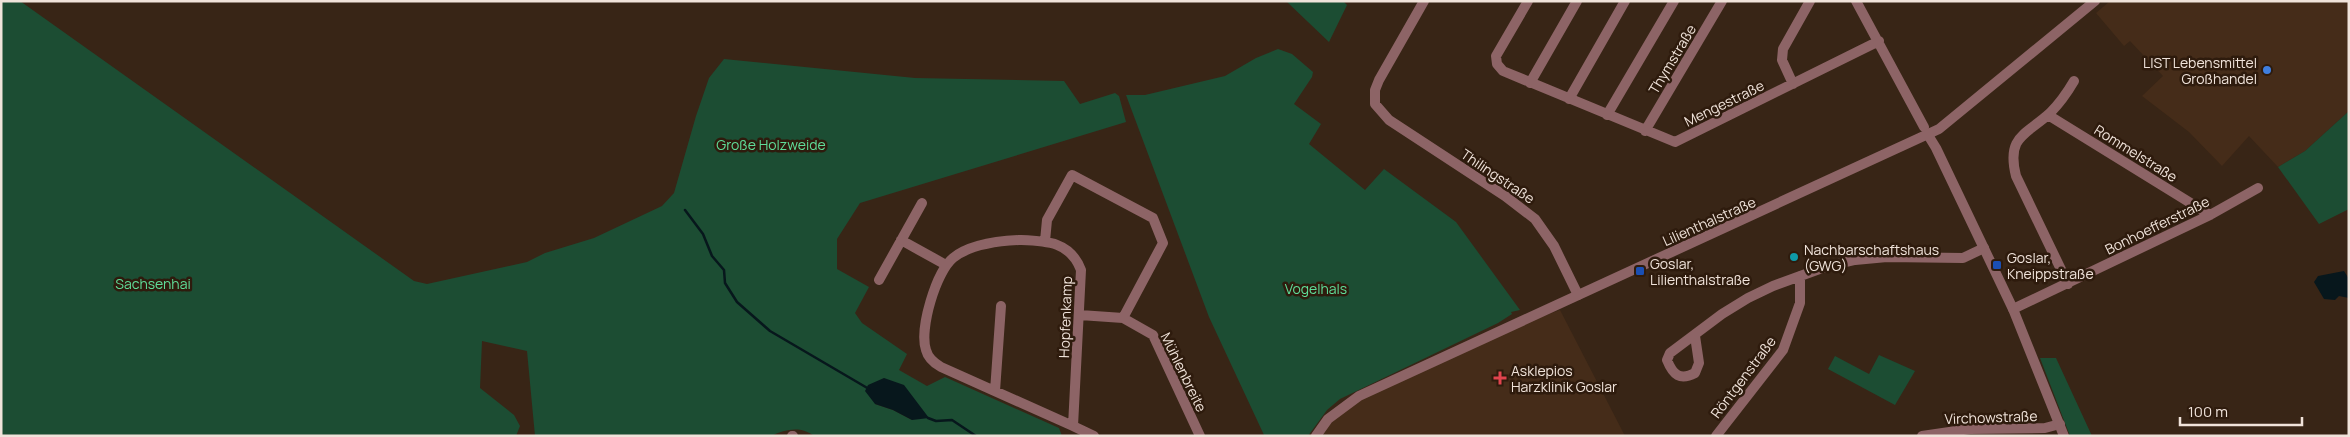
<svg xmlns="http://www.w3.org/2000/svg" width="2350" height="437" font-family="Manrope,sans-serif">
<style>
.built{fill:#452c19}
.green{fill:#1c4d33;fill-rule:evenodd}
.water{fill:#07171c}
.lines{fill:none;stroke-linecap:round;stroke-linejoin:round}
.stream{stroke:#07171c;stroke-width:2.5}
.minor{stroke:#8d6466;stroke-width:10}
.tertiary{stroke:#8d6466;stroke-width:10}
.shop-dot{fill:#3f7fe0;stroke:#2e1b0d;stroke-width:2}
.culture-dot{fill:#0f9aa8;stroke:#2e1b0d;stroke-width:2}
.transit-dot{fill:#1a4fb4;stroke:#2e1b0d;stroke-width:2}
.health-dot{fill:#e0444e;stroke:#2e1b0d;stroke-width:2}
.labels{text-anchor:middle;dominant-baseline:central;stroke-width:5;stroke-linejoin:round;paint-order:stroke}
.street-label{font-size:14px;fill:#f0e3da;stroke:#2e1b0d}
.poi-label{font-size:14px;fill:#f0e3da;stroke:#2e1b0d;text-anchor:start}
.park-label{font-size:14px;fill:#5fdd99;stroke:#2e1b0d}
</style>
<rect width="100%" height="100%" fill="#382516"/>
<path class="built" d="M2110,1H2349V111L2305,151L2278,167L2249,136L2222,166L2189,132L2142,96L2163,76L2130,41L2124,46L2096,13Z
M1560,310L1625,436H1322L1336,416L1349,405L1521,324Z"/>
<path class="green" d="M1,1H20L414,281L427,284L527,262L545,253L594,238L662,206L674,193L696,116L709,78L724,59L915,78L1064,81L1080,104L1115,93L1119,96L1126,122L860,203L837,239V269L869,287L855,313L862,323L907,354L899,370L927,386L945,377L1059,428L1062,436H814C801,426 786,429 771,436H535L527,351L482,341L480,388L514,415L520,426L516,436H1ZM884,378L912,420L893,410L875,404Z
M1286,1H1343L1347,5L1329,42Z
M1278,49L1292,54L1313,72L1312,77L1294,104L1321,124L1309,144L1365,190L1384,169L1456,222L1520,310L1511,312L1512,314L1498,323L1340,399L1327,410L1308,436L1264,435L1209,317L1126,95H1145L1225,76L1256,58Z
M2349,111V209L2319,224L2278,167L2305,151Z
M1879,355L1915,371L1895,405L1828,369L1835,356L1869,374Z
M2040,358H2056L2092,436H2070Z"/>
<path class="water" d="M2344,271L2349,279V298L2339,296L2335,300L2324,299L2314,282L2318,276Z
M884,378L904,385L929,418L912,420L893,410L875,404L865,391L868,385Z"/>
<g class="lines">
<path class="stream" d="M685,210L703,234L712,256L724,270L725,283L737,302L770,331L869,389
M928,418L936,421L952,420L976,436"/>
<path class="minor" d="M1424,1L1379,80L1375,90V104L1389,120L1505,196L1535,219L1554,246L1578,295
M1528,1L1496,56L1497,64L1503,71L1675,142L1879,41
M1856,1L1924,127
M1530,83L1577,1
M1793,84L1782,60L1783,49L1810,1
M1569,99L1625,1
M1607,115L1674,1
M2048,115L2210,215
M1645,131L1722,1
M901,240L946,265
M1019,240C1046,241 1070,241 1081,270L1073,426L941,367C934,363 928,358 926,350C919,329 936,272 953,258C970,244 998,241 1019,240Z
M1045,241L1047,220L1072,175L1153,218L1163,243L1123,318
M879,280L922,203
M2068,284L2016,176C2006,136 2026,135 2050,113C2060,103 2067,93 2074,81
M2013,309L2210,215L2258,188
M1080,315L1123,318L1153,335L1200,436
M1695,336L1699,363L1695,373C1680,381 1673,375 1667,360L1670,353L1722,314L1748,298L1773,286L1825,267L1855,260L1887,257L1963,258L1984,248
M995,391L1001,306
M1073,426L1094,436
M792,436H793
M1716,436L1783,350L1800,303V276
M1922,436L1970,429L2045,428L2060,424"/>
<path class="tertiary" d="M1928,135L1936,148L2013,309L2064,436
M1316,436L1328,419L1359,396L1939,129L2095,1"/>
</g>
<circle class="shop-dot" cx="2267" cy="70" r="5"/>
<circle class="culture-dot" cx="1794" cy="257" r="5"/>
<g class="transit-dot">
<rect x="1992" y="260" width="10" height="10" rx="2.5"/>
<rect x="1635" y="266" width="10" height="10" rx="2.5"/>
</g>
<path class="health-dot" d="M1497.5 370.5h5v5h5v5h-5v5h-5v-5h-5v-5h5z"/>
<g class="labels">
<g class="street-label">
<text transform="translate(1672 59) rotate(-59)">Thymstraße</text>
<text transform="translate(1724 103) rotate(-26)">Mengestraße</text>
<text transform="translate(2136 153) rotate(32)">Rommelstraße</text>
<text transform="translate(1498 176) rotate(34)">Thilingstraße</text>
<text transform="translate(1709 221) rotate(-24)">Lilienthalstraße</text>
<text transform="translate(2157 225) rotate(-26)">Bonhoefferstraße</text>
<text transform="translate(1065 317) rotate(-88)">Hopfenkamp</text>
<text transform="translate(1184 372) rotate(64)">Mühlenbreite</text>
<text transform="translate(1743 377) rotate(-53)">Röntgenstraße</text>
<text transform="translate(1991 417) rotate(-2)">Virchowstraße</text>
</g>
<g class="poi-label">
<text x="2257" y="62" text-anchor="end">LIST Lebensmittel<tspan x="2257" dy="16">Großhandel</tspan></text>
<text x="1804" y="249">Nachbarschaftshaus<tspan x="1804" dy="16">(GWG)</tspan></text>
<text x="2007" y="257">Goslar,<tspan x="2007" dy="16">Kneippstraße</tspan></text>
<text x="1650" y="263">Goslar,<tspan x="1650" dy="16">Lilienthalstraße</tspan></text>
<text x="1511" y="370">Asklepios<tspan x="1511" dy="16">Harzklinik Goslar</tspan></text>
</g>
<g class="park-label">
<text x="771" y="144">Große Holzweide</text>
<text x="153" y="283">Sachsenhai</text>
<text x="1316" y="288">Vogelhals</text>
</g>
</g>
<rect width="2350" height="437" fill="none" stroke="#f0e3da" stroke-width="5"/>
<path d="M2180 417v8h122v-8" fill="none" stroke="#f0e3da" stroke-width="2.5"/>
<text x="2188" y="417" font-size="15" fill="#f0e3da" stroke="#2e1b0d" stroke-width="4" paint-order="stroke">100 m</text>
</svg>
